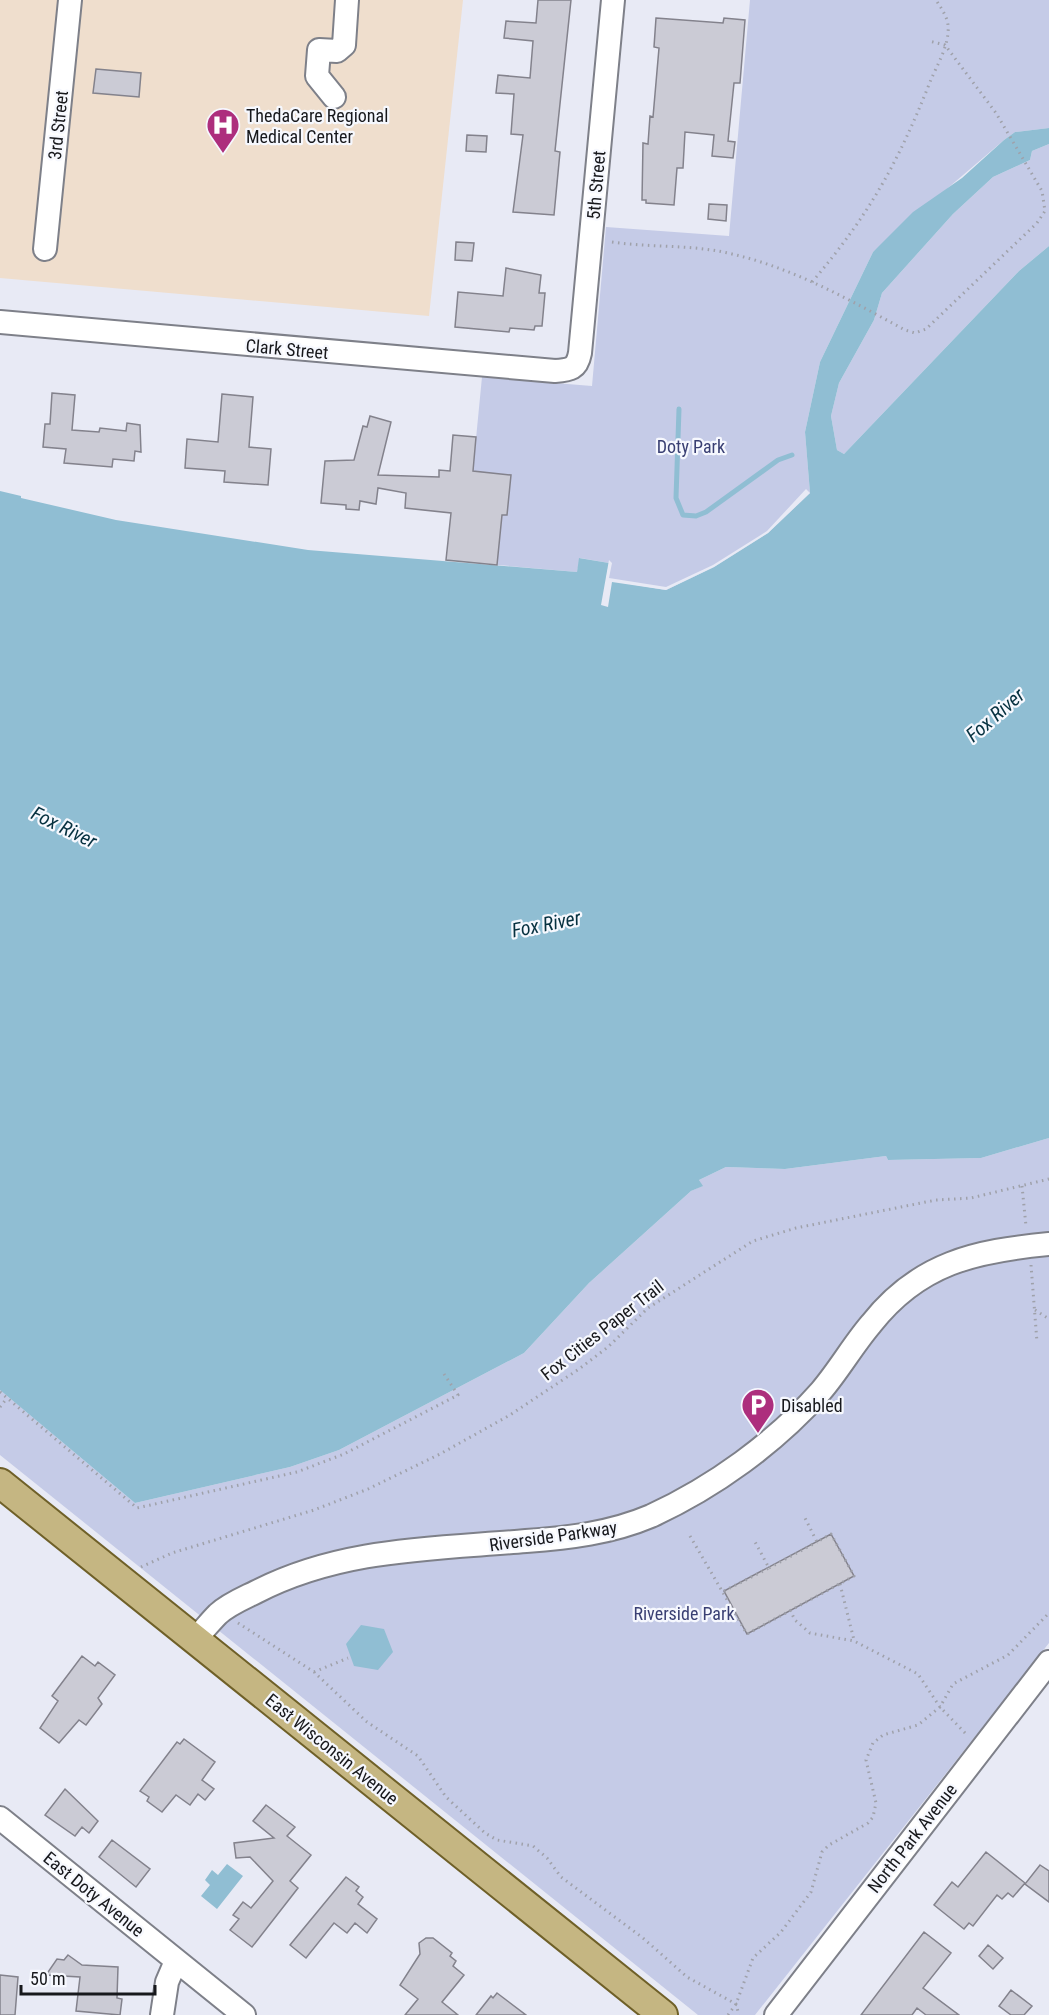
<svg xmlns="http://www.w3.org/2000/svg" width="1049" height="2015" font-family="'Roboto Condensed',sans-serif">
<style>
.medical{fill:#efdecd}
.green{fill:#c5cbe7}
.water{fill:#90bed3}
.pier{fill:#e8eaf5}
.lines{fill:none;stroke-linecap:round;stroke-linejoin:round}
.stream{stroke:#90bed3;stroke-width:5}
.building{fill:#cbcbd5;stroke:#83828c;stroke-width:1.5}
.minor-casing{stroke:#7e8089;stroke-width:26}
.major-casing{stroke:#6f6028;stroke-width:32}
.path{stroke:#9fa1aa;stroke-width:3;stroke-dasharray:1.5 4.5;stroke-linecap:butt}
.minor{stroke:#fff;stroke-width:22}
.major{stroke:#c5b682;stroke-width:28}
.labels{text-anchor:middle;dominant-baseline:central;stroke-width:4.5;stroke-linejoin:round;paint-order:stroke}
.poi-label{font-size:18px;fill:#17181c;stroke:#f6f8fe;text-anchor:start}
.street-label{font-size:18px;fill:#17181c;stroke:#f6f8fe}
.park-label{font-size:18px;fill:#393f73;stroke:#f6f8fe}
.water-label{font-size:20px;font-style:italic;fill:#063140;stroke:#f6f8fe}
</style>
<rect width="100%" height="100%" fill="#e8eaf5"/>
<path class="medical" d="M0,0H463L429,316L0,278Z"/>
<path class="green" d="M750,0H1049V128L1015,132L1004,140L873,252L820,362L805,432L810,493L768,533L714,567L666,590L606,580L609,563L580,558L577,572L464,562L482,377L592,386L606,227L729,236Z
M1049,144V246L1019,271L844,454L837,450L831,416L839,383L874,320L882,293L953,214L993,177L1030,160L1032,151Z
M1049,1138V1643L755,2015H698L0,1455V1390L135,1503L290,1467L339,1450L524,1353L589,1283L691,1191L702,1186L699,1180L726,1167L785,1169L886,1156L888,1160L981,1158Z"/>
<path class="water" d="M1049,128V144L1032,151L1030,160L993,177L953,214L882,293L874,320L839,383L831,416L837,450L844,454L1019,271L1049,246V1138L981,1158L888,1160L886,1156L785,1169L726,1167L699,1180L703,1186L691,1191L589,1283L524,1353L339,1450L290,1467L135,1503L0,1390V491L21,496V498L116,520L308,550L577,572L579,558L609,563L606,580L666,590L714,567L768,533L810,493L805,432L820,362L873,252L913,212L962,178L1004,140L1015,132Z
M361,1625L384,1629L393,1652L378,1670L354,1666L346,1644Z
M227,1864L243,1876L217,1909L201,1896L210,1885L205,1880L212,1870L218,1875Z"/>
<path class="pier" d="M806,489L810,493L768,533L714,567L666,590L612,582L608,607L601,605L609,560L612,563L609,578L666,587L713,565L767,531Z"/>
<g class="lines">
<path class="stream" d="M679,409L676,498L683,515L696,516L706,512L778,460L792,455"/>
</g>
<path class="building" d="M538,0H571L555,151L560,152L554,215L513,212L523,135L511,134L514,94L496,93L498,75L530,78L533,41L504,38L506,21L536,23Z
M656,18L723,23L724,18L745,20L740,83H734L728,141L735,142L733,158L712,156L714,135L685,132L683,168H677L674,205L646,203V200H642L643,143L648,144L650,116L653,117L659,48L654,47Z
M96,69L141,73L139,97L93,93Z
M467,135L487,136L486,152L466,151Z
M709,204L727,205L726,221L708,219Z
M456,242L474,243L472,261L455,260Z
M506,268L541,275L539,293H545L542,326H535L534,330L510,328L509,332L455,327L458,292L503,296Z
M52,393L75,395L72,430L99,432L100,428L126,431L127,423L140,425L141,452L135,451L134,461L113,459L112,467L64,463L66,449L43,447L45,424H50Z
M222,394L253,397L249,447L271,449L268,485L224,482L225,471L185,468L187,439L218,442Z
M370,416L391,422L378,475L439,477V470L450,471L453,435L476,437L473,471L511,475L507,515H502L497,565L446,560L451,513L405,508L406,493L378,488L376,504L360,501L359,510L346,509V505L321,503L325,461L354,460L363,426L367,427Z
M831,1534L854,1576L747,1634L724,1591Z
M82,1656L95,1666L98,1662L115,1675L98,1698L102,1704L86,1725L79,1720L59,1743L40,1728L58,1701L52,1696Z
M184,1739L215,1762L202,1780L214,1789L205,1800L198,1794L190,1805L176,1795L162,1812L147,1801L149,1797L140,1791L177,1742L180,1744Z
M65,1789L98,1821L89,1833L82,1827L75,1836L45,1815Z
M266,1805L295,1827L287,1836L311,1855L290,1881L298,1888L252,1947L230,1930L239,1919L233,1915L243,1902L251,1908L273,1881L250,1857L236,1858L234,1843L274,1838L253,1821Z
M112,1840L150,1869L136,1887L99,1857Z
M986,1852L1025,1883L1013,1897L1008,1893L1002,1899L997,1895L973,1926L969,1923L964,1929L934,1905L952,1882L958,1887Z
M1040,1865L1049,1871V1902L1025,1884Z
M346,1877L359,1887L356,1891L363,1897L358,1904L377,1919L367,1933L355,1923L347,1933L334,1923L306,1958L290,1945Z
M924,1932L951,1953L923,1988L959,2015H926L917,2008L912,2015H861Z
M426,1938H433L452,1953L450,1956L456,1961L453,1966L464,1975L442,2002L458,2015H405L418,1999L400,1985L420,1954L419,1943Z
M988,1945L1003,1958L993,1969L979,1956Z
M68,1955L82,1965L118,1967L117,1998L122,1999L120,2015L76,2011L80,1977L46,1975L57,1959L64,1960Z
M0,1975L18,1977L15,2015H0Z
M1011,1990L1032,2006L1024,2015H1011L999,2006Z
M497,1993L526,2015H476L491,1996L493,1998Z"/>
<g class="lines">
<defs>
<path id="minor" d="M334,97L317,76L319,50L337,51L344,45L347,0
M45,249L70,0
M0,322L555,371C570,370 577,369 580,353L613,0
M195,1639C203,1631 210,1622 218,1614C229,1604 244,1598 256,1592C341,1548 433,1549 526,1541C569,1538 611,1533 651,1516C714,1487 775,1443 821,1391C839,1370 853,1345 871,1324C919,1263 975,1251 1049,1244
M0,1818L244,2015
M162,2015L167,1982L176,1961
M776,2015L1049,1662"/>
<path id="major" d="M0,1483L663,2015"/>
</defs>
<use href="#minor" class="minor-casing"/>
<use href="#major" class="major-casing"/>
<path class="path" d="M612,242C652,248 692,244 732,254C793,268 850,300 905,330L915,333L926,329L1037,223L1045,211L1042,191L996,113L945,45L929,41
M812,282C869,215 898,163 930,82C937,65 950,44 948,25C947,16 941,8 936,0
M1022,1186L1026,1226
M1031,1265L1037,1342
M1035,1310L1049,1319
M0,1392L137,1508L297,1472L344,1454L458,1395L444,1374
M0,1407L7,1398
M690,1536L747,1634L854,1576L831,1534L817,1542L804,1516
M141,1567L172,1553L314,1510L368,1489L440,1454L510,1415L579,1369L608,1347L648,1308L753,1241L796,1228L936,1200L971,1198L1049,1179
M769,1568L817,1542
M840,1584L854,1640
M724,1591L769,1568L754,1540
M790,1610L795,1620L810,1633L854,1641L918,1674L940,1707L968,1736
M238,1623L314,1672L367,1722L418,1756L446,1797L485,1833L497,1840L533,1846L547,1858L561,1877L643,1938L687,1977L736,2004L739,2015
M314,1672L348,1658
M728,2015L736,2004L753,1958L781,1932L811,1892L822,1852L829,1845L868,1823L873,1817L876,1803L866,1760L873,1743L883,1735L918,1725L940,1707L953,1684L1008,1655L1049,1613"/>
<use href="#minor" class="minor"/>
<use href="#major" class="major"/>
</g>
<defs>
<symbol id="hospital-pin" viewBox="-11 -11 22 30"><path d="M0 17L-7.5 6A9.5 9.5 0 1 1 7.5 6Z" fill="#ad2e7d" stroke="#f6f8fe"/><path d="M-5-5h3v3.5h4V-5h3V5h-3V1.5h-4V5h-3Z" fill="#fff"/></symbol>
<symbol id="parking-pin" viewBox="-11 -11 22 30"><path d="M0 17L-7.5 6A9.5 9.5 0 1 1 7.5 6Z" fill="#ad2e7d" stroke="#f6f8fe"/><path d="M-3.5-5.5H1a3.5 3.5 0 0 1 0 7H-1V5.5H-3.5ZM-1-3.4V-.6H.8a1.4 1.4 0 0 0 0-2.8Z" fill="#fff"/></symbol>
</defs>
<g fill-rule="evenodd">
<use href="#hospital-pin" x="204" y="106" width="38" height="52"/>
<use href="#parking-pin" x="739" y="1386" width="38" height="52"/>
</g>
<g class="labels">
<g class="poi-label">
<text x="246" y="115">ThedaCare Regional<tspan x="246" dy="21">Medical Center</tspan></text>
<text x="781" y="1405">Disabled</text>
</g>
<g class="street-label">
<text transform="translate(58 125) rotate(-84)">3rd Street</text>
<text transform="translate(596 185) rotate(-85)">5th Street</text>
<text transform="translate(287 349) rotate(5)">Clark Street</text>
<text transform="translate(602 1330) rotate(-38)">Fox Cities Paper Trail</text>
<text transform="translate(553 1536) rotate(-8)">Riverside Parkway</text>
<text transform="translate(332 1749) rotate(39)">East Wisconsin Avenue</text>
<text transform="translate(912 1838) rotate(-52)">North Park Avenue</text>
<text transform="translate(94 1894) rotate(39)">East Doty Avenue</text>
</g>
<g class="park-label">
<text x="691" y="446">Doty Park</text>
<text x="684" y="1613">Riverside Park</text>
</g>
<g class="water-label">
<text transform="translate(995 715) rotate(-41)">Fox River</text>
<text transform="translate(64 827) rotate(26)">Fox River</text>
<text transform="translate(546 924) rotate(-11)">Fox River</text>
</g>
</g>
<path d="M21 1985v9h134v-9" fill="none" stroke="#17181c" stroke-width="3"/>
<text x="30" y="1985" font-size="18" fill="#17181c" stroke="#f6f8fe" stroke-width="4.5" paint-order="stroke">50 m</text>
</svg>
